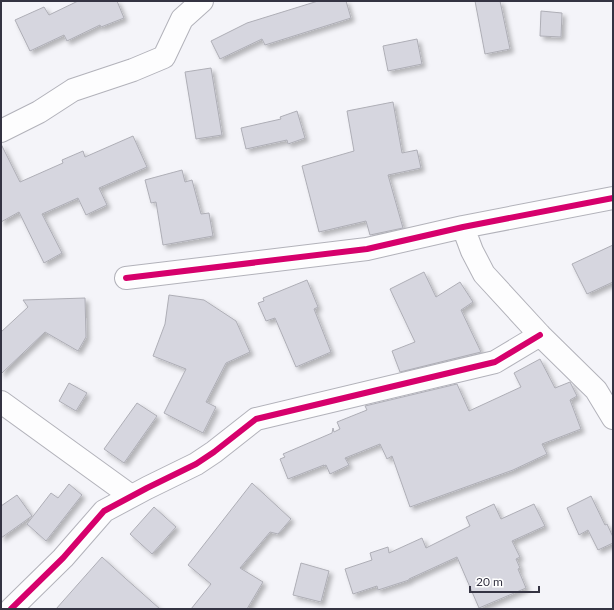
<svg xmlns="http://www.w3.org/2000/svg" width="614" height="610" font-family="Lato,sans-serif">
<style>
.building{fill:#d6d6df;stroke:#aeaeb6;filter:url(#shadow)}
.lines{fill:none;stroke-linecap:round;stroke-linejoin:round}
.minor-casing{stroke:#b2b2ba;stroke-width:24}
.minor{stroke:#fdfdfe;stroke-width:22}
.cycleway-casing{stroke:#fff;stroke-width:8}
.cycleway{stroke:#d6006c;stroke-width:6}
</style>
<defs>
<filter id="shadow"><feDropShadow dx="3.5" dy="3.5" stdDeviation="2" flood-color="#0004"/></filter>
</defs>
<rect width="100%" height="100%" fill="#f4f4f9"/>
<path class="building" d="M78,1H117L124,18L101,27L100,25L67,41L64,35L30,51L15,20L44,7L49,15Z
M318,1H346L351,18L265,45L262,39L220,59L211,41L247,23Z
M475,1H500L510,49L485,54Z
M541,11L562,13L561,37L540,36Z
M417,39L422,64L388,71L383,46Z
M211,68L222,135L196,139L185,72Z
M393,102L402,153L417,150L421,168L388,175L403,228L370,235L366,221L319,232L302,166L354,151L347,111Z
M297,111L305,138L288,144L287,140L246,149L241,128L281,119L280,117Z
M133,136L147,167L99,188L107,205L86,215L78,198L42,214L62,253L44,263L19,212L1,222V144L20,182L63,163L62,160L83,151L85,157Z
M182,170L185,182L192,180L201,214L209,213L213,236L163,245L156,202L151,203L145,180Z
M613,245V282L587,294L572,264Z
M424,272L436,297L460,282L473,302L461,310L481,352L400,372L392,351L415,342L390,289Z
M307,280L318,307L314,309L331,352L296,367L275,318L266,321L258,303L264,301L263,298Z
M169,295L204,300L236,321L250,352L226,363L206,402L216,407L203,433L164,413L186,369L153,356L165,324Z
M85,298L86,337L78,351L45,332L1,374V332L28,307L23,300Z
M540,359L555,388L570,382L577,396L570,400L581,429L542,444L547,454L513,470L410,507L392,456L387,459L380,444L345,458L349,465L330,474L326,465L324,466V465L288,479L280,459L285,457L283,454L332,433L333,428L334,432L340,429L337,422L367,410L365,406L457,384L469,411L521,387L514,373Z
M69,383L87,393L76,411L59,401Z
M137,403L157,416L124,463L104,449Z
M252,483L291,519L278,534L270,532L240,568L263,582L247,609H191L211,584L188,565Z
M69,484L82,495L46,541L27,524L51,493L58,498Z
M17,495L32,516L1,538V506Z
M591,496L605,525L607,524L613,537V543L598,550L588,530L579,535L567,508Z
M494,504L501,519L534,504L545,526L512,541L520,557L516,559L520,568L518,569L526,588L479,608L457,557L409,579V580L378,590L377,586L353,594L345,569L372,560L370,553L388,547L389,553L422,538L426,548L470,526L466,517Z
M154,507L176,527L152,554L130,534Z
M102,557L125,578L160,609H56Z
M301,563L329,571L321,602L293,595Z"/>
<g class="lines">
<defs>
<path id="minor" d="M1,131L39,112L73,90L133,70L164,57L182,19L202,1
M463,227L472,251L484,274L540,335L596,390L613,418
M126,278L367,249L463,227L613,198
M1,402L131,496
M11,609L63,558L104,511L147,488L196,464L214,452L256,419L495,362L540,335"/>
</defs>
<use href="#minor" class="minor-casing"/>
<use href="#minor" class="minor"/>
<defs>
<path id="cycleway" d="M126,278L367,249L463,227L613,198
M11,609L63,558L104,511L147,488L196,464L214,452L256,419L495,362L540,335"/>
</defs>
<use href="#cycleway" class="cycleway-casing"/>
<use href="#cycleway" class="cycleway"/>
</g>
<rect width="614" height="610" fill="none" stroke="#343342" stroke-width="4"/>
<path d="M470 586v6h69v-6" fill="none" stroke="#343342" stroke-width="2"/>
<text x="476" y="586" font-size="12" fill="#343342" stroke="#ffffff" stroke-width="3" paint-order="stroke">20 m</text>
</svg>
